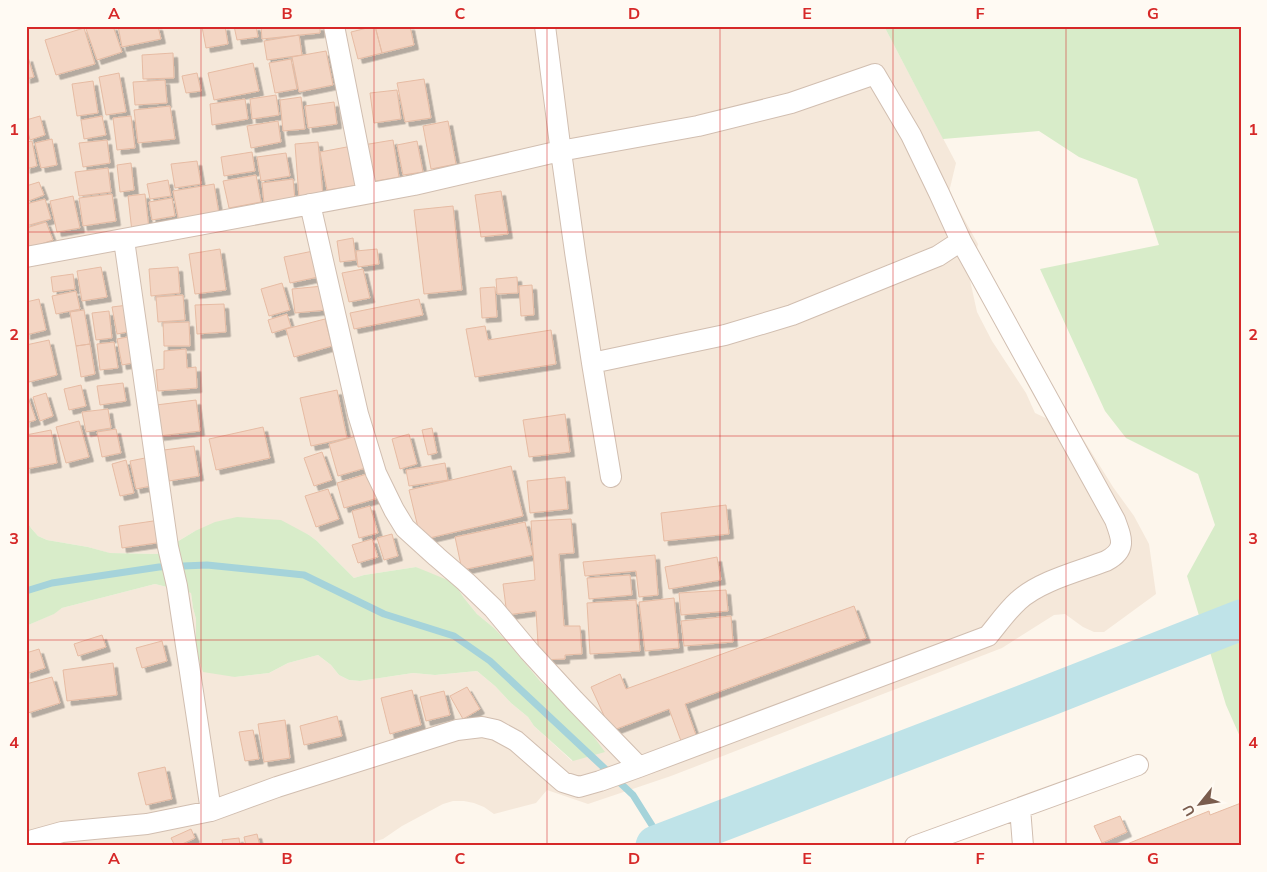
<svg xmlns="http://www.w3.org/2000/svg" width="1267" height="872" font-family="Mulish,sans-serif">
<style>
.residential{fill:#f5e8da}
.green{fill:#d8ecc9}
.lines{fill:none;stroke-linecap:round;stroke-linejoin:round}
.stream{stroke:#a5d3da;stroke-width:7}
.river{stroke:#bfe3e8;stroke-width:41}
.building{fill:#f3d5c3;stroke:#e6bba3;filter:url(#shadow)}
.minor-casing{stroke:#d1beb0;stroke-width:22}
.minor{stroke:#fff;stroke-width:20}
.grid{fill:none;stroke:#d62828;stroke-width:1;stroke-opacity:0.55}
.neatline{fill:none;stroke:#d62828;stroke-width:2}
.grid-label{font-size:16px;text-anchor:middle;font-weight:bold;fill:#d62828}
</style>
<defs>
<filter id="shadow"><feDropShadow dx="4.5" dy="4.5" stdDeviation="0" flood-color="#0004"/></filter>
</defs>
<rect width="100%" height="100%" fill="#fdf6ec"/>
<path class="residential" d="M31,26H808L820,27L822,26H884L956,163L949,192L978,244L970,280L977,312L992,341L1026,393L1035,413L1080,434L1113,487L1134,516L1149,544L1156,594L1104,632H1094L1083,627L1065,614L1054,615L1002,648L671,776L588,804L547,790L536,803L494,814L484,807L474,803L464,801H453L443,804L402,826L383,839L360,846H26V626L53,614L62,608L155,584L191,593L193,608L196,619V651L235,677L269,673L288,663L318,655L331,665L339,675L349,680L360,681L413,673L435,675L477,671L495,686L511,703L528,717L534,726L572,761L574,710L540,681L494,628L477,614L464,598L458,589L416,567L364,575L354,578L317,541L309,535L300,531H195L157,554L109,553L88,547L47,540L38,536L31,528L26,520V29Z"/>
<path class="green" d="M884,26H1241V739L1226,705L1187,576L1215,525L1198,474L1126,438L1105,411L1040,269L1159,245L1137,179L1079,157L1039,131L943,139Z
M237,517L281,520L309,535L317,541L354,578L364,575L416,567L450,581L458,589L464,598L477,614L494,628L509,644L540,681L574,710L605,752L573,761L534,726L528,717L511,703L495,686L477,671L435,675L413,673L360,681L349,680L339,675L331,665L318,655L288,663L269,673L235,677L203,672L196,651V619L193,608L191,593L155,584L62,608L54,614L26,626V520L31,528L38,536L47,540L88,547L110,553L157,554L195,531L215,522Z"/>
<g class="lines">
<path class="stream" d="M26,591L52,583L159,567L207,565L304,575L384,614L454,636L490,661L633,795L665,846"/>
<path class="river" d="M656,846L1045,697L1241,620"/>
</g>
<path class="building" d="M85,26H113L122,52L97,60Z
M118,26H158L161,39L122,47Z
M225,26L228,44L206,48L202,27Z
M234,26H256L258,37L237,40Z
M261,26H320V33L262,39Z
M375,26H410L414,45L382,53Z
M375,26L382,53L358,59L351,32Z
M84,28L95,64L56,75L45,40Z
M299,35L302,55L267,60L264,41Z
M326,51L333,85L299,92L292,57Z
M173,53L174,78L143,79L142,55Z
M28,57L34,77L26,79V58Z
M291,59L297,89L275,93L269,63Z
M253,63L259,91L214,100L208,73Z
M119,73L126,112L106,115L99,77Z
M197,73L201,91L186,93L182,76Z
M424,79L431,118L405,122L397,83Z
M165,80L167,103L135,105L133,82Z
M93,81L98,113L77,116L72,84Z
M397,90L401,119L374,123L370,93Z
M276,95L279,115L252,119L250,99Z
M301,97L305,129L283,131L280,100Z
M245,99L248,119L212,125L210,104Z
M334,102L337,124L308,128L305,106Z
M170,106L175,139L138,143L134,110Z
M40,116L45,135L30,140L26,125V120Z
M102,116L106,135L84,139L81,120Z
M131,116L135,148L117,150L113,118Z
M278,121L281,142L251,148L247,126Z
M448,121L456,164L431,169L423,126Z
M52,139L57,165L41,168L35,143Z
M107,140L110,163L83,167L79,143Z
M393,140L399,177L370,182L363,145Z
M32,141L37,166L26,169V142Z
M417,141L423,172L403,175L397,145Z
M318,142L323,196L299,198L295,144Z
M352,146L359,185L327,190L320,152Z
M252,152L255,171L224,176L221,157Z
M286,153L290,176L261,181L257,157Z
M197,161L201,184L175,188L171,164Z
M131,163L134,190L120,192L117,165Z
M108,168L111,192L79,196L75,172Z
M256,175L261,202L229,208L223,181Z
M293,179L295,200L264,203L262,183Z
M168,180L171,196L150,199L147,184Z
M39,182L44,195L26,202V186Z
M214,184L219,214L179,222L173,191Z
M501,191L508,234L481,237L475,195Z
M112,194L116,221L83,226L79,198Z
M145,194L149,229L132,232L128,196Z
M73,196L80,228L57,232L50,201Z
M172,198L175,216L152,220L149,202Z
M45,199L51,219L26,226V204Z
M453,206L462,290L424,294L414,210Z
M46,222L53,240L26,249V228Z
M353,238L356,260L340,262L337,241Z
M220,249L226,290L195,294L189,254Z
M377,249L379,264L358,267L356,251Z
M318,250L323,276L290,283L284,257Z
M101,267L107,297L82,301L77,271Z
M178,267L180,293L151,296L149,269Z
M363,269L370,298L349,302L342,273Z
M73,274L75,289L53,292L51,277Z
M517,277L518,293L497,294L496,279Z
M282,283L290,310L269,316L261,289Z
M532,285L534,315L521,316L519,286Z
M323,286L326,310L295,313L292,289Z
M495,287L497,317L482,318L480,288Z
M76,291L80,309L56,314L52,296Z
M183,295L185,320L158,322L156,297Z
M39,299L46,330L26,335V302Z
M419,299L423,315L354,329L350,313Z
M224,304L226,332L197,334L195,305Z
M128,305L133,331L117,334L112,307Z
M84,310L90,344L76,346L70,312Z
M109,311L112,338L96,340L92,313Z
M287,314L291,327L272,333L268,320Z
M325,319L332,346L294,357L286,329Z
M189,322L190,346H164L163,323Z
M485,326L488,340L551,330L556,364L475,377L466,329Z
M133,336L138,362L122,365L117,339Z
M49,340L57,375L29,382L26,372V345Z
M114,342L118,368L100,370L97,344Z
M90,344L95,374L81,377L76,346Z
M186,349L187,368L196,367L197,388L158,391L156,370L164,369V351Z
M123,383L126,401L100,405L97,386Z
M81,385L86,406L69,410L64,389Z
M337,390L347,438L311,446L300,398Z
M46,393L53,416L40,421L33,397Z
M26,394H27L36,420L26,423Z
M196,400L200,431L159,436L156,405Z
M108,409L111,428L86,432L82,412Z
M565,414L570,452L529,457L523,420Z
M79,421L89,457L66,463L56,427Z
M263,427L270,458L216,470L209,439Z
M432,428L437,453L428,455L422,430Z
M116,429L121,453L102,457L97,432Z
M51,430L57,463L26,469V435Z
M409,434L417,464L400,469L392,439Z
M360,435L369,467L338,476L329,444Z
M194,446L199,476L169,481L164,450Z
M322,452L332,480L314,486L304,458Z
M150,457L156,485L136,489L130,461Z
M126,460L134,493L120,496L112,464Z
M445,463L448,480L409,486L406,470Z
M511,466L523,516L421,540L409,490Z
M370,473L378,498L344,508L337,483Z
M565,477L568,509L530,513L527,481Z
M328,489L339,519L316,527L305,496Z
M726,505L729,534L664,541L661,513Z
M370,506L378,533L359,538L352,511Z
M571,519L574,553L559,554L564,626H580L582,654L565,655V659L539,660L536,611L507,615L503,584L535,580L531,521Z
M160,520L163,542L122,548L119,526Z
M525,522L533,555L462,570L455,537Z
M392,534L398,556L384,560L377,538Z
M372,539L378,557L358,563L352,545Z
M655,555L658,595L639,597L636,571L585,576L583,562Z
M717,557L721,580L669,589L665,567Z
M630,575L632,595L589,599L587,578Z
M726,590L728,611L681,615L679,593Z
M674,598L679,648L645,651L639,602Z
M636,600L640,651L590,654L587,603Z
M854,606L866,638L685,704L696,735L681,741L669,709L611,731L591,687L620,674L626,689Z
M731,616L733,642L684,646L681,621Z
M102,635L106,647L78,656L74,644Z
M162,641L167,661L142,668L136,648Z
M39,649L45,668L26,674V653Z
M113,663L117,695L67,701L63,670Z
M52,677L60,703L28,713L26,705V684Z
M467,687L480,709L463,719L450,696Z
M412,690L421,725L390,734L381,698Z
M444,691L450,715L426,721L420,697Z
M337,716L342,736L304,745L300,726Z
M285,720L290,758L264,762L258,724Z
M253,730L259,759L245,761L239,732Z
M165,767L172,799L146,805L138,773Z
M1241,803V846H1122L1209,811L1210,815Z
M1120,816L1127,832L1102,843L1094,826Z
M191,829L195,838L178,846H175L171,838Z
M257,834L260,846H246L244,837Z
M239,838L240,846H223L222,840Z"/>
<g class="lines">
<defs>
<path id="minor" d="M334,26L367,193
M545,26C563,177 585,327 611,477
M310,204L358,414L376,473L394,510L405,528L437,557L466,582L493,608L529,651L574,700L639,767
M124,240L168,547L177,586L211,811
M26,257L414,185L560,151L698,126L791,103L875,74L911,135L939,193L961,241L938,256L792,315L725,335L592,363
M1020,808L1023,846
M26,842L62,832L147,824L211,811L277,787L457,730L482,727L496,730L516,741L563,782L579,787L600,781L639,767L988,636C998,624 1007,611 1018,601C1039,581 1080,571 1106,561C1127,550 1122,539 1115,520L961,241
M915,846L1138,765"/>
</defs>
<use href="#minor" class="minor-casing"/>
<use href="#minor" class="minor"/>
</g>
<path class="grid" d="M201,26V846M374,26V846M547,26V846M720,26V846M893,26V846M1066,26V846M26,232H1241M26,436H1241M26,640H1241"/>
<rect width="1267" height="872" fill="none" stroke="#fffaf3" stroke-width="55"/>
<g transform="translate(1200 804) rotate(240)" stroke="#fffaf3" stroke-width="4" paint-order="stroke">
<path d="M0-4L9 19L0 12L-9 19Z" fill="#7a5c4d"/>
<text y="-8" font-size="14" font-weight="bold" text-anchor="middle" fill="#7a5c4d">U</text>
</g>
<rect x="28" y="28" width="1212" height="816" class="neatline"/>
<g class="grid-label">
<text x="114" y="19">A</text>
<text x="287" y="19">B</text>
<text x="460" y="19">C</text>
<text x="634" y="19">D</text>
<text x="807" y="19">E</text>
<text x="980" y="19">F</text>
<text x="1153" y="19">G</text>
<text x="14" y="135">1</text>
<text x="1253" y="135">1</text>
<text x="14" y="340">2</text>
<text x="1253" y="340">2</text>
<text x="14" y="544">3</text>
<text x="1253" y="544">3</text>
<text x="14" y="748">4</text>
<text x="1253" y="748">4</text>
<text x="114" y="864">A</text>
<text x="287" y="864">B</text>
<text x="460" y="864">C</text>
<text x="634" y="864">D</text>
<text x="807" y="864">E</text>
<text x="980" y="864">F</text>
<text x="1153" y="864">G</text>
</g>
</svg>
